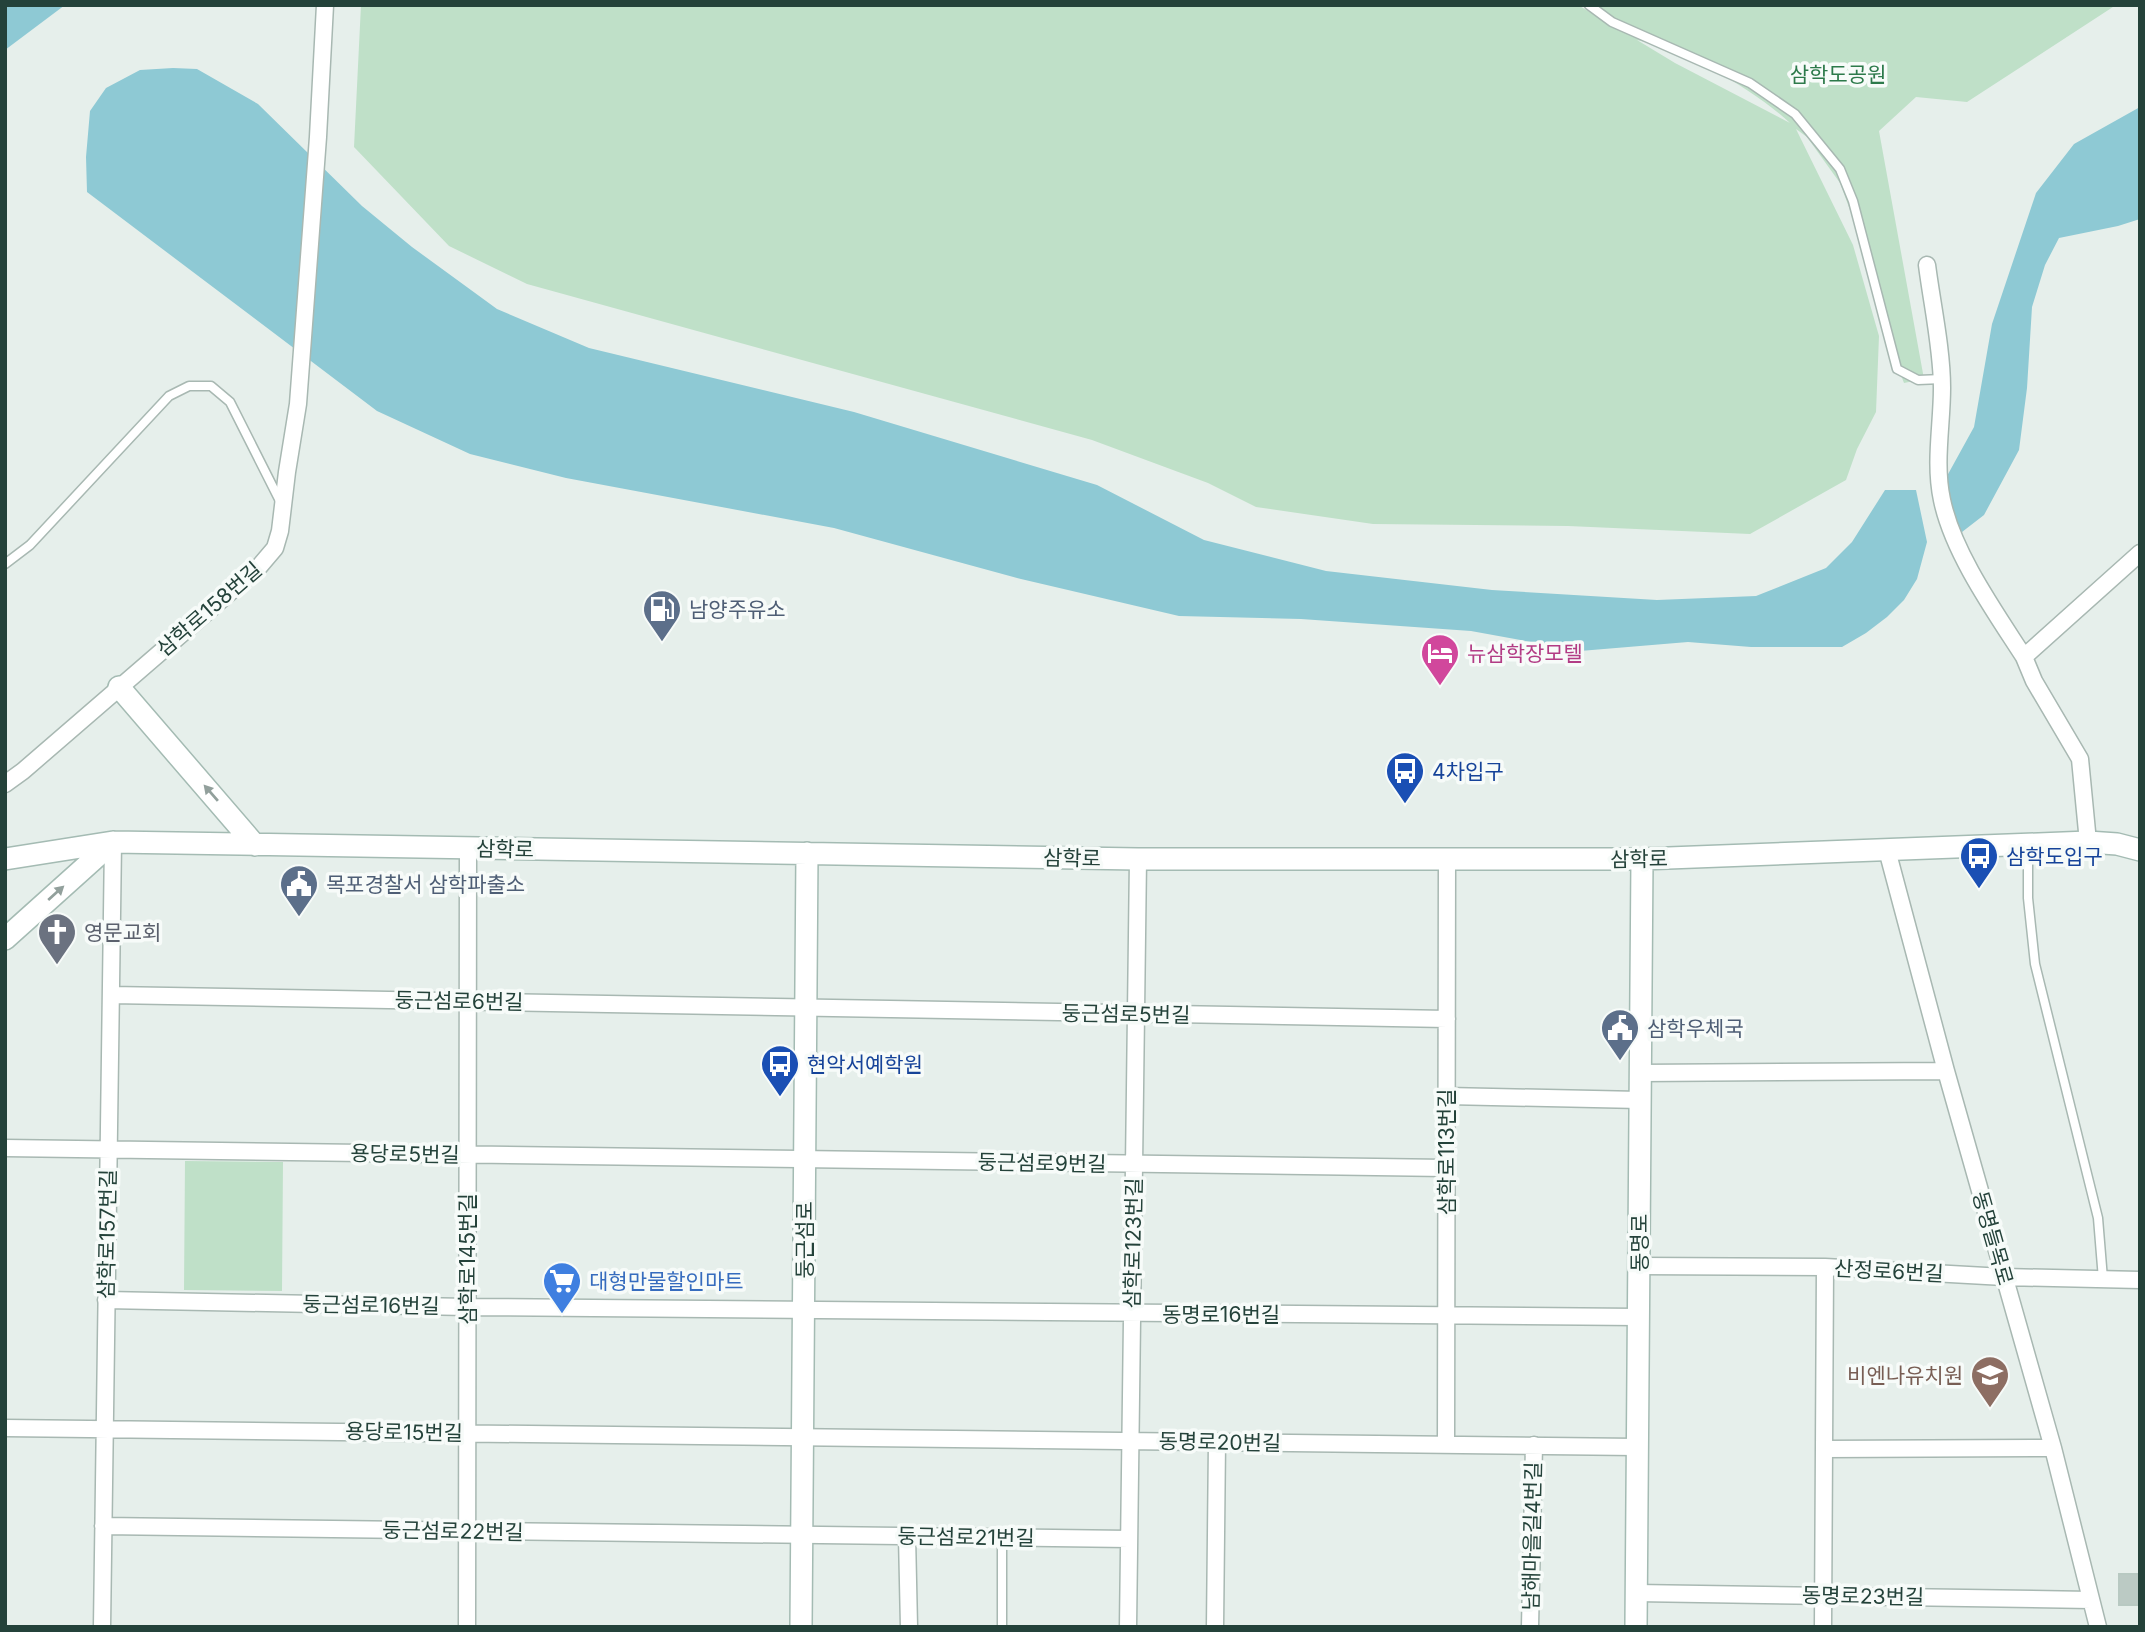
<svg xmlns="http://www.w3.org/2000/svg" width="2145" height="1632" font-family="Inter,'Noto Sans KR',sans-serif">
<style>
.green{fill:#bfe0c8;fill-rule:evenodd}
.water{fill:#8ec9d4}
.building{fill:#bbcac4;stroke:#b8c9c2;stroke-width:2}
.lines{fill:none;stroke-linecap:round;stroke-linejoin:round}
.lane-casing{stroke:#a8b8b2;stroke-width:11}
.street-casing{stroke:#a8b8b2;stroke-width:19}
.secondary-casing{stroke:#a4bbb3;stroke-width:24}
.lane{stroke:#fff;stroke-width:8}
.street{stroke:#fff;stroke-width:16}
.secondary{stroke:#fff;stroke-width:21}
.oneway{fill:#92a09c}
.labels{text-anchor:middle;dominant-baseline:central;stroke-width:7;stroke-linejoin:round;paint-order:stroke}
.park-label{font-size:21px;fill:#2d7a4b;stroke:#f7fbf9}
.street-label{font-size:21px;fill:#24423a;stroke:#f7fbf9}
.service-label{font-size:21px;fill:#4e5e75;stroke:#f7fbf9;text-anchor:start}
.hotel-label{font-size:21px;fill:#b23c85;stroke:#f7fbf9;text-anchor:start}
.transit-label{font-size:21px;fill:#164399;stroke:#f7fbf9;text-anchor:start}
.worship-label{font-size:21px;fill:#5b616d;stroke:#f7fbf9;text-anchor:start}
.shop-label{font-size:21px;fill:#366cbe;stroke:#f7fbf9;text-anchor:start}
.education-label{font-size:21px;fill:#785e54;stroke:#f7fbf9;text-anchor:end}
</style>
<rect width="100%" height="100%" fill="#e6efeb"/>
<path class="green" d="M361,5H1578L1611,25L1585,5H2116L1967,102L1916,97L1879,131L1924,379L1904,383L1884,331L1887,310L1840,183L1807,137L1796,129L1853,245L1879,336L1876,412L1857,449L1846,480L1750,534L1568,526L1373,524L1256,507L1208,483L1092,440L527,284L449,246L354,147ZM1637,40C1688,52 1752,88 1790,123L1675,63Z
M185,1161L283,1162L282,1291L184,1290Z"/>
<path class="water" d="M5,5H65L5,50Z
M173,68L197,69L258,104L362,206L412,247L497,309L589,348L854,412L1097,485L1204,540L1326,571L1492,590L1657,600L1756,596L1826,568L1852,542L1885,490H1916L1927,542L1917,579L1904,600L1887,617L1866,633L1842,647H1751L1688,642L1580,651L1471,631L1301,619L1179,616L1021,579L834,528L566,478L470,454L377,411L87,192L86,157L90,111L106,88L140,70Z
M2140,107V219L2118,226L2059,238L2045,265L2032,307L2027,388L2019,450L1984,515L1962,532L1947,507V476L1974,427L1992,324L2036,193L2074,144Z"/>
<path class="building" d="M2119,1574H2140V1605H2119Z"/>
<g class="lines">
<defs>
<path id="lane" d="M1589,5L1612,22L1750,83L1795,114L1840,169L1853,201L1897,369L1918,380L1942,379
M5,564L30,545L169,396L189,386H211L230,402L281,503
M2028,846V898L2035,964L2098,1218L2103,1279
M1002,1627V1537"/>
<path id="street" d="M1927,265C1932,304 1942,349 1942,388C1942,425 1934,463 1942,500C1953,553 1995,612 2024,657
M5,784L23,771L258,568L275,548L280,531L287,472L298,404L318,137L325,5
M2088,842L2080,759L2034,681L2024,657L2140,553
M1887,850L1946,1071L2053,1448L2098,1627
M111,995L1447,1019
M1640,1073L1946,1071
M1447,1096L1640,1100
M5,1148L1446,1168
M1639,1266L1825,1267L2004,1277L2140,1280
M106,1300L467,1307L1638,1317
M5,1428L1637,1447
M1446,1444L1447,859
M1825,1449L2053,1448
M103,1526L1129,1539
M907,1536L909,1627
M1636,1593L2091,1600
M102,1627L113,842
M467,1627L468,849
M1128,1627L1138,859
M1215,1627L1217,1442
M1530,1627L1534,1445
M1823,1627L1825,1267"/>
<path id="secondary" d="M119,687L255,845
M5,859L113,842L1138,859H1642L2088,842L2117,844L2140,850
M5,939L113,842
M801,1627L807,853
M1636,1627L1642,859"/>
</defs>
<use href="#lane" class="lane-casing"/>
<use href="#street" class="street-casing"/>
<use href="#secondary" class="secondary-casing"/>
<use href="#lane" class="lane"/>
<use href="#street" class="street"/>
<use href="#secondary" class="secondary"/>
</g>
<defs><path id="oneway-solid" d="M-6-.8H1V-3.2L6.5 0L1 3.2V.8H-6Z" transform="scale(1.75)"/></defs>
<g class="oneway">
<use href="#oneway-solid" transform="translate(211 793) rotate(-131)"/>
<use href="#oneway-solid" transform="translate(56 893) rotate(-42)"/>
</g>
<defs>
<symbol id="fuel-pin" viewBox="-11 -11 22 30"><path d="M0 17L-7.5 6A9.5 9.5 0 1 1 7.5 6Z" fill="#5c6f8a" stroke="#f7fbf9"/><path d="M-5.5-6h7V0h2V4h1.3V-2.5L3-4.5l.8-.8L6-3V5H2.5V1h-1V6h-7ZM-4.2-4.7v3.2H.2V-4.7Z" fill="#fff"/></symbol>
<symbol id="hotel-pin" viewBox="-11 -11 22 30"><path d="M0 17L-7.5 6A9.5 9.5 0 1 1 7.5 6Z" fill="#d1479c" stroke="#f7fbf9"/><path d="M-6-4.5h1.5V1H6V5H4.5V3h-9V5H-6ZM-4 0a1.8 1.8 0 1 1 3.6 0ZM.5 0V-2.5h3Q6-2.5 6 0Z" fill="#fff"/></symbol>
<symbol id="bus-pin" viewBox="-11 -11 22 30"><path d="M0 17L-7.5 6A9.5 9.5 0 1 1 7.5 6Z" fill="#1a4fb4" stroke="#f7fbf9"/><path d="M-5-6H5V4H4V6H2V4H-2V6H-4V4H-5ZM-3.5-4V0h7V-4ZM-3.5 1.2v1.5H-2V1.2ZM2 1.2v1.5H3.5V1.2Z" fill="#fff"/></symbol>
<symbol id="civic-pin" viewBox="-11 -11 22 30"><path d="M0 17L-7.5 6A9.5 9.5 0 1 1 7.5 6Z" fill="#5c6f8a" stroke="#f7fbf9"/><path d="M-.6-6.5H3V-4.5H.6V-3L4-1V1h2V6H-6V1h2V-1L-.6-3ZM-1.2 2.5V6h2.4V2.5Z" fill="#fff"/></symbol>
<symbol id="church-pin" viewBox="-11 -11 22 30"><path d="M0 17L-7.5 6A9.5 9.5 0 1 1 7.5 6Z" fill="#6b7280" stroke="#f7fbf9"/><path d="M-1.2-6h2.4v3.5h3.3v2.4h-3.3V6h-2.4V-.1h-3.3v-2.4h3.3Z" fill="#fff"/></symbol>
<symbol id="supermarket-pin" viewBox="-11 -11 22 30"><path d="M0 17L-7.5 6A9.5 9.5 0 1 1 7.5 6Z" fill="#3f7fe0" stroke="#f7fbf9"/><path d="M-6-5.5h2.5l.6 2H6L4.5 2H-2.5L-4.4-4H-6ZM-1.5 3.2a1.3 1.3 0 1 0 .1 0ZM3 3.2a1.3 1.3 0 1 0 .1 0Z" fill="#fff"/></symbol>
<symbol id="school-pin" viewBox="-11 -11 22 30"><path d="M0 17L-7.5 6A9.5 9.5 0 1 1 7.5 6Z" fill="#8d6e63" stroke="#f7fbf9"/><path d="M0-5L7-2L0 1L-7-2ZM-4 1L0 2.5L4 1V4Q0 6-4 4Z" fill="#fff"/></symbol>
</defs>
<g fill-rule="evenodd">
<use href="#fuel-pin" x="640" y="587" width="44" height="60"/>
<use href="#hotel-pin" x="1418" y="631" width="44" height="60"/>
<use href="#bus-pin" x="1383" y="749" width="44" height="60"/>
<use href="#bus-pin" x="1957" y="834" width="44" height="60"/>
<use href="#civic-pin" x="277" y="862" width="44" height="60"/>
<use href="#church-pin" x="35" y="910" width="44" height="60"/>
<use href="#civic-pin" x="1598" y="1006" width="44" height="60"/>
<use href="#bus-pin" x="758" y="1042" width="44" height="60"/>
<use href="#supermarket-pin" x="540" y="1259" width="44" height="60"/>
<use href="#school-pin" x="1968" y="1353" width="44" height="60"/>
</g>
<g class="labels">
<g class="park-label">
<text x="1838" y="74">삼학도공원</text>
</g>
<g class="street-label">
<text transform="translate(209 609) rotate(-41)">삼학로158번길</text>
<text transform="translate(505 849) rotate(1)">삼학로</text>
<text transform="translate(1072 858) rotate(1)">삼학로</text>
<text transform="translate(1639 859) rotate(-1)">삼학로</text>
<text transform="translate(459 1001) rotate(1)">둥근섬로6번길</text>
<text transform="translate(1126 1014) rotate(1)">둥근섬로5번길</text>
<text transform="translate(1446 1152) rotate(-90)">삼학로113번길</text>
<text transform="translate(405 1154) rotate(1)">용당로5번길</text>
<text transform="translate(1042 1163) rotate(1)">둥근섬로9번길</text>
<text transform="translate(107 1234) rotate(-89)">삼학로157번길</text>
<text transform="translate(1993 1238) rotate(74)">동명들목로</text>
<text transform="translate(804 1240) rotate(-90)">둥근섬로</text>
<text transform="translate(1133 1243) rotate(-89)">삼학로123번길</text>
<text transform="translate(1639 1243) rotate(-90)">동명로</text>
<text transform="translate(467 1259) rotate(-90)">삼학로145번길</text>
<text transform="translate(1889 1271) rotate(3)">산정로6번길</text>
<text transform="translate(371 1305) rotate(1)">둥근섬로16번길</text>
<text x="1221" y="1314">동명로16번길</text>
<text transform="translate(404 1432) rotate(1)">용당로15번길</text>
<text transform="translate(1220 1442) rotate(1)">동명로20번길</text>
<text transform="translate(453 1531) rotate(1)">둥근섬로22번길</text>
<text transform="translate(1532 1536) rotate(-89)">남해마을길4번길</text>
<text transform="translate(966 1537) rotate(1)">둥근섬로21번길</text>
<text transform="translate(1863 1596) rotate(1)">동명로23번길</text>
</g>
<g class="service-label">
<text x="689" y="609">남양주유소</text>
<text x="326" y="884">목포경찰서 삼학파출소</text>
<text x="1647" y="1028">삼학우체국</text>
</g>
<g class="hotel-label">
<text x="1467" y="653">뉴삼학장모텔</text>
</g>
<g class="transit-label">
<text x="1432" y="771">4차입구</text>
<text x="2006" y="856">삼학도입구</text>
<text x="807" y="1064">현악서예학원</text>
</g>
<g class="worship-label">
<text x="84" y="932">영문교회</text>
</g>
<g class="shop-label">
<text x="589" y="1281">대형만물할인마트</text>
</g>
<g class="education-label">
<text x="1963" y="1375">비엔나유치원</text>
</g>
</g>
<rect width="2145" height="1632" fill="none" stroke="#24423a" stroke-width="14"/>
</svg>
